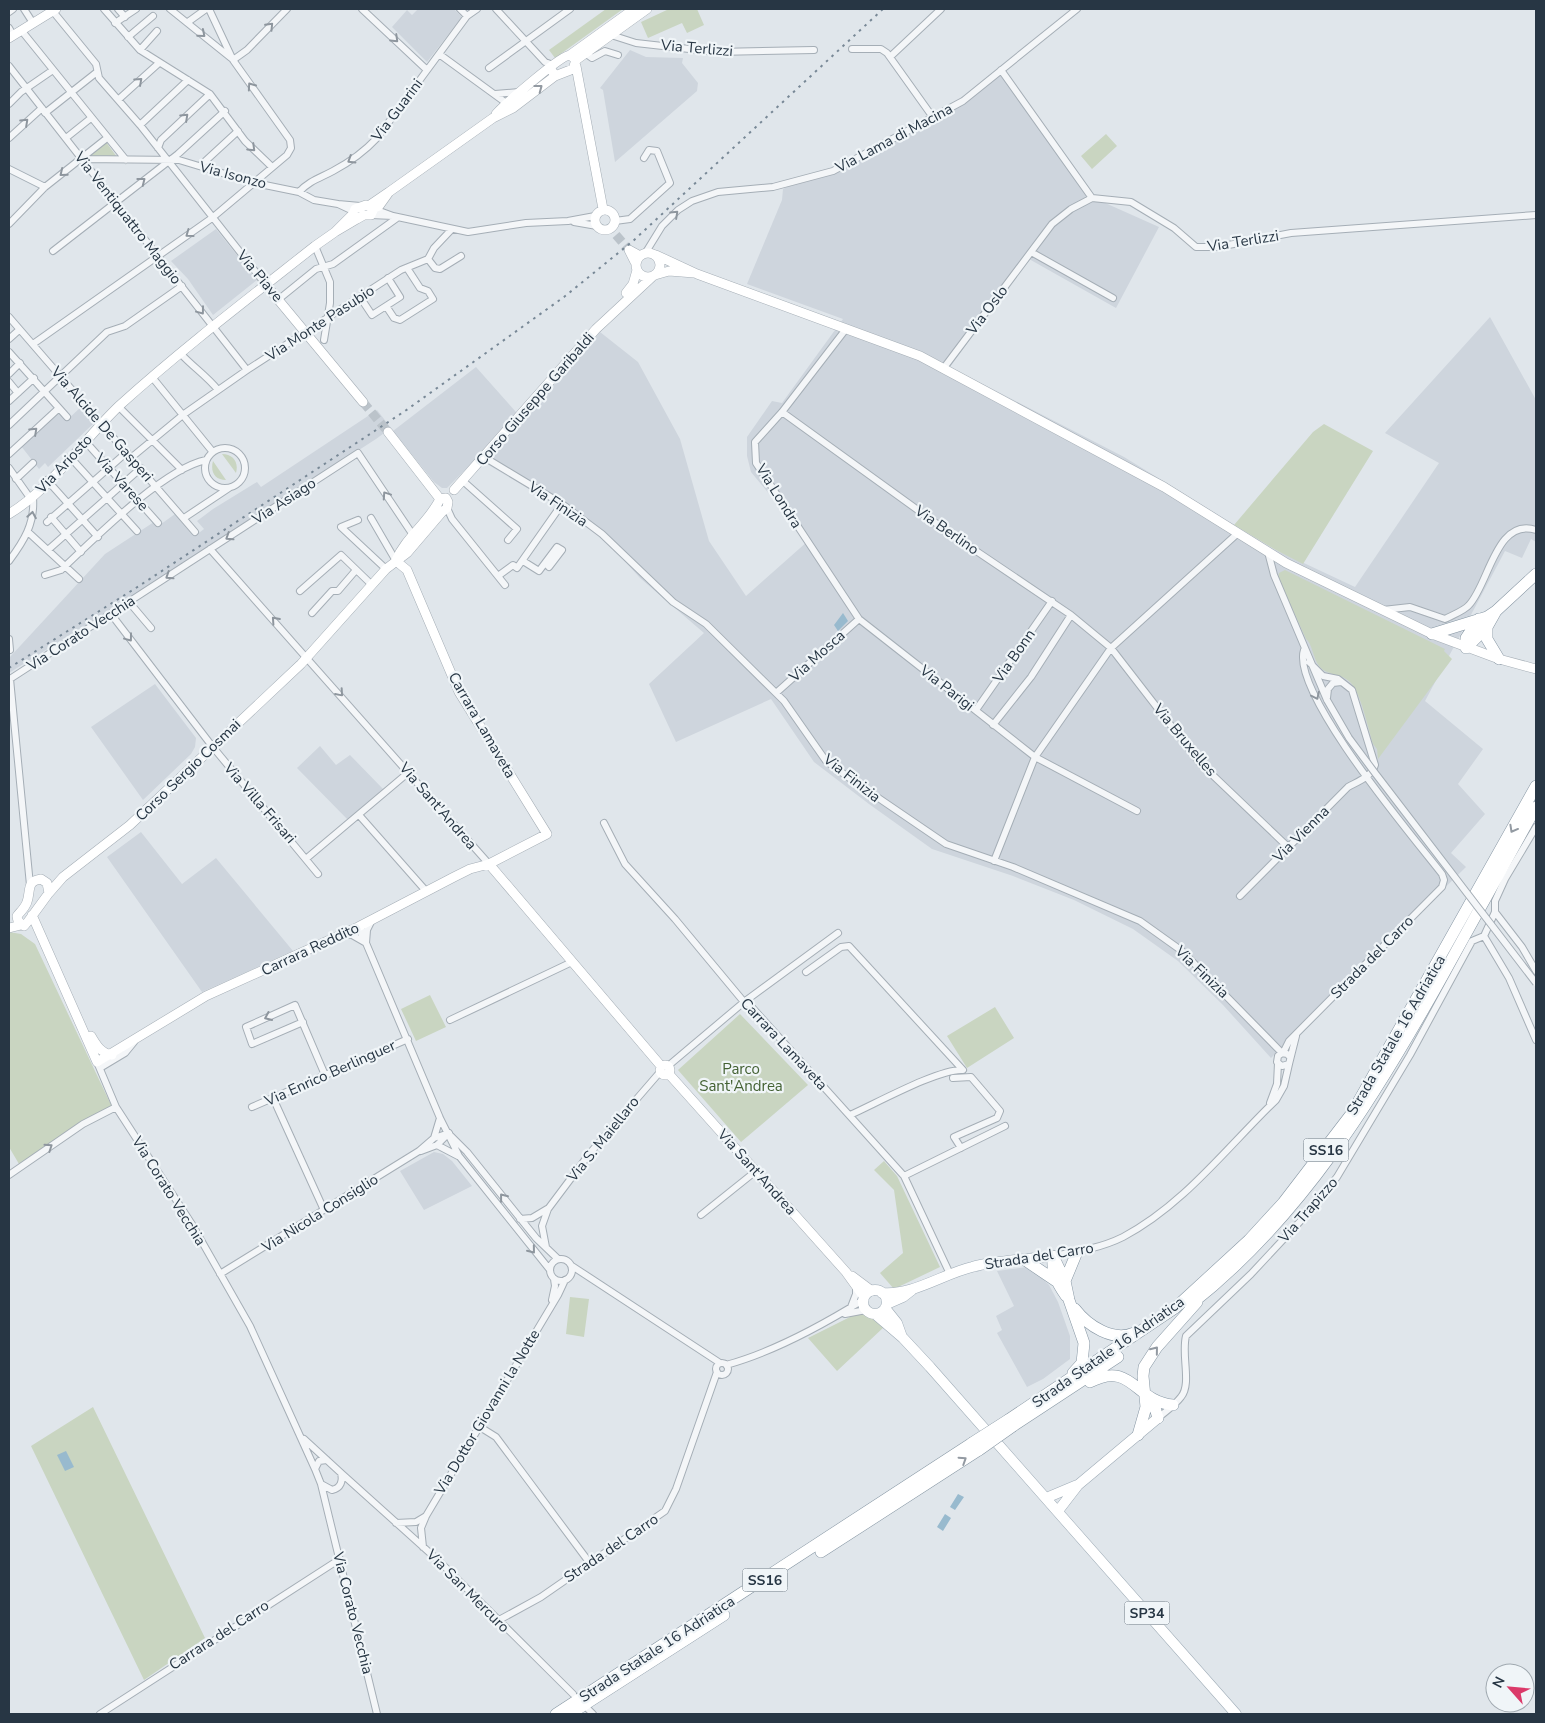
<svg xmlns="http://www.w3.org/2000/svg" width="1545" height="1723" font-family="'Nunito Sans',sans-serif">
<style>
.built{fill:#ced5dd}
.green{fill:#c9d5c1}
.water{fill:#98bace}
.lines{fill:none;stroke-linecap:round;stroke-linejoin:round}
.secondary-tunnel{stroke:#bbc3ca;stroke-width:9;stroke-dasharray:9 4.5;stroke-linecap:butt}
.street-casing{stroke:#a5aeb6;stroke-width:8}
.secondary-casing{stroke:#a5aeb6;stroke-width:10}
.primary-casing{stroke:#9facb7;stroke-width:11}
.highway-casing{stroke:#8696a3;stroke-width:12}
.street{stroke:#f4f6f8;stroke-width:6}
.secondary{stroke:#fff;stroke-width:9}
.primary{stroke:#fff;stroke-width:10}
.highway{stroke:#fff;stroke-width:11}
.rail{stroke:#788896;stroke-width:2;stroke-dasharray:2.5 5;stroke-linecap:butt}
.street-bridge-casing{stroke:#a5aeb6;stroke-width:8;stroke-linecap:butt}
.highway-bridge-casing{stroke:#8696a3;stroke-width:12;stroke-linecap:butt}
.street-bridge{stroke:#f4f6f8;stroke-width:6}
.highway-bridge{stroke:#fff;stroke-width:11}
.oneway{stroke:#8e969e}
.oneway2{stroke:#939aa2}
.labels{text-anchor:middle;dominant-baseline:central;stroke-width:4.5;stroke-linejoin:round;paint-order:stroke}
.shield{fill:#f0f5f8;stroke:#636f7a;stroke-width:1}
.shield-label{font-size:14px;font-weight:bold;fill:#273644}
.street-label{font-size:15px;fill:#273644;stroke:#f0f5f8}
.park-label{font-size:15px;fill:#436133;stroke:#f0f5f8}
</style>
<rect width="100%" height="100%" fill="#e0e6eb"/>
<path class="built" d="M418,9H454L462,17L427,62L392,27L407,10L412,15Z
M630,50L646,57L683,58L682,63L698,83L697,91L615,162L603,90L600,88Z
M1000,73L1085,194L1159,227L1116,308L1029,259L950,367L1124,457L1274,549L1355,587L1439,463L1385,433L1490,317L1536,400V542L1531,539L1522,558L1505,551L1425,701L1483,749L1458,784L1485,814L1451,853L1466,867L1271,1058L1223,1005L1178,961L1133,929L1074,900L1013,876L932,849L869,804L814,762L771,699L676,742L649,684L704,633L640,578L603,537L581,520L477,458L447,488H442L434,482L393,431L476,367L523,420L600,332L638,362L680,439L709,541L746,596L808,541L751,472L747,456V437L772,401L782,403L843,319L747,284L782,200L783,189L793,184L839,172L935,117L964,104Z
M216,229L257,280L213,315L188,279L171,261Z
M81,407L94,423L48,467L45,463L39,469L21,446L59,411L67,420Z
M377,410L391,428L376,439L142,590L9,673V658L105,554L154,522L157,527L175,514L195,536L204,529L197,521L213,509L257,482L261,487Z
M155,684L196,738L195,747L191,754L143,800L91,727Z
M320,746L336,765L350,755L384,790L349,821L297,768Z
M141,832L182,884L216,858L293,951L202,992L107,857Z
M434,1152L443,1154L452,1161L472,1186L424,1210L400,1171Z
M1027,1267L1039,1275L1049,1285L1058,1302L1070,1336V1359L1043,1379L1027,1387L997,1333L1002,1330L996,1316L1014,1306L997,1271Z"/>
<path class="green" d="M606,9H623L555,58L549,50Z
M669,9H697L704,25L687,33L682,23L648,38L641,22Z
M1106,134L1117,146L1092,169L1081,156Z
M106,142L117,157H89Z
M1324,424L1373,451L1303,564L1274,549L1234,525L1313,432Z
M222,454C233,454 239,462 236,473Z
M213,461L226,480C215,480 210,472 213,461Z
M1285,570L1445,649L1444,651L1452,659L1378,759L1377,749L1373,744C1368,728 1361,693 1350,682C1341,673 1327,676 1319,666C1313,658 1312,643 1306,639L1278,577L1279,573Z
M9,932L21,934L35,944L112,1107L19,1164L9,1147Z
M430,995L446,1027L416,1041L401,1009Z
M995,1007L1014,1038L967,1068L947,1036Z
M740,1014L808,1085L741,1142L678,1070Z
M884,1161L897,1176L940,1267L894,1289L880,1273L903,1253L894,1190L874,1170Z
M570,1297L589,1299L584,1337L566,1334Z
M863,1314L876,1319L884,1327L837,1371L808,1338L852,1316Z
M93,1407L205,1638L144,1680L31,1446Z"/>
<path class="water" d="M843,613L848,621L838,631L834,625Z
M66,1451L74,1467L65,1471L57,1455Z
M958,1494L964,1497L955,1510L950,1507Z
M945,1514L951,1518L943,1531L937,1527Z"/>
<g class="lines">
<path class="secondary-tunnel" d="M616,235L629,250
M363,402L388,432"/>
<defs>
<path id="street" d="M24,9L33,23
M51,9L96,64L99,78L140,125L266,285
M104,9L140,50L210,94L245,141L271,166
M118,9L125,17
M170,9L231,58
M362,9L427,70
M460,9L467,16
M496,9L545,62L553,65
M9,12L13,9
M188,22L206,9
M115,23L136,9
M9,28L13,35
M21,30L126,160
M611,35L636,43L716,52L814,50
M128,37L153,16
M852,49H881L887,53L932,116
M140,50L157,31
M585,53L592,58L605,51L618,55
M439,54L509,105
M891,56L941,9
M233,60L247,50L287,9
M9,66L247,370
M489,68L570,9
M1001,70L1092,198L1131,202L1174,228L1196,247H1218L1291,233L1536,215
M495,94L519,92
M119,99L159,63
M9,104L21,92L53,70
M45,113L97,72
M140,125L188,80
M9,138L42,108
M66,138L91,118
M158,148L161,140L210,94
M82,159L179,160L255,183L299,192L314,200L338,204
M200,166L238,131
M9,169L45,187
M299,192C309,181 320,178 333,171C350,162 364,152 377,138L467,16L477,9
M353,211L338,204L360,206
M371,215L393,216L374,209
M393,216L468,232L526,223L568,221L595,216
M615,221L630,219L670,183L657,151L649,150L644,158
M574,222L597,226
M9,224L45,187L107,138
M315,246L330,282V303L324,340
M53,251L178,154L225,111
M646,252L662,226L678,210L692,201L718,192L773,187L833,171L963,101L1077,9
M1031,252L1113,298
M428,259L435,268L440,269L461,256
M360,297L372,315L400,297L388,278
M279,299L316,269L333,264L397,218
M386,306L394,318L400,320L433,299L428,291L420,288L407,268
M9,317L195,532
M846,329L782,412L755,442L756,463L859,619L1035,757L1137,811
M9,339L19,330
M33,344L212,218L287,155L291,148L290,140L233,60L209,9
M9,352L67,417
M181,354C193,367 207,376 218,390
M943,369L1052,224L1071,209L1092,198
M9,374L20,363
M152,377L212,451
M9,382L18,393
M9,401L34,378
M119,407L182,470
M782,412L951,534L1071,615L1111,648L1200,763L1288,847
M9,425L107,332L125,326L182,286
M85,441L158,523
M205 468a20 20 0 1 1 40 0a20 20 0 1 1-40 0Z
M9,454L59,408
M70,457L137,531
M132,457L184,414L247,370L401,270L428,259L434,248L451,230
M484,457L562,504L602,534L673,602L706,624L784,701L826,761L855,782L946,844L1013,867L1140,921L1182,951L1282,1053
M9,468L28,495L33,498C35,523 24,541 9,561
M16,479L33,463
M47,480L98,537
M463,481L517,529L508,540
M447,508L452,519L505,585
M51,517L81,552
M184,518L229,488
M371,518L396,561
M358,520L341,527L386,569
M47,522L127,452
M28,532L79,579
M49,549L141,468
M210,549L489,864
M1268,552L1274,575L1327,700
M523,561L539,571L557,547L562,550L549,567L545,563
M45,575L61,570C94,539 163,469 206,460
M498,576L513,565L517,568L562,504
M300,591L341,555L372,585
M129,602L151,628
M1383,610L1410,607L1445,619C1452,615 1464,611 1469,605C1489,584 1496,517 1536,530
M312,613L332,591H338L356,570
M111,614L212,746L318,874
M9,639L10,650
M776,693L859,619
M1327,698L1328,689L1333,683L1341,682
M976,710L1052,601
M993,725L1031,677L1071,615
M359,815L426,891
M604,823L625,864L675,919L744,1002L749,1004L904,1176L950,1274
M307,858L409,772
M994,861L1035,757L1111,648L1238,533
M30,885L10,679L358,453L413,535
M1240,896L1348,787C1359,781 1372,776 1375,765L1352,690L1338,679L1323,676L1309,662
M1495,912L1522,947L1536,971
M358,927L365,934L366,943Z
M343,934L352,935L366,943L367,930L372,920
M1484,936L1495,912V901L1505,879L1536,827
M1484,936L1509,978L1536,1040
M366,943L440,1118L459,1156L550,1270
M806,972L841,947L849,946L963,1070C940,1068 875,1104 850,1115
M450,1020L572,962
M303,1022L252,1044L246,1027L295,1005L325,1075
M1283,1053L1289,1041L1442,887L1444,880L1442,874C1414,838 1290,692 1304,650
M1290,1057L1287,1054L1282,1053L1278,1056L1277,1062L1282,1066L1289,1064L1296,1036
M97,1062L116,1107L193,1226L250,1326L315,1469
M668,1066L744,1002L838,933
M100,1068L125,1053L134,1042
M953,1078L971,1077L1000,1111L997,1118L954,1137L961,1148
M273,1098L324,1210
M1270,1103L1277,1084L1278,1063
M252,1107L408,1039
M451,1136L467,1152L536,1238L558,1259
M434,1138L440,1118
M437,1145L458,1156
M421,1151L437,1145L449,1133
M9,1175L83,1124L116,1107
M904,1176L1005,1126
M701,1215L756,1171
M520,1219L532,1218L547,1209
M546,1247L542,1226L548,1209L590,1153L660,1072
M1053,1256C1076,1252 1101,1248 1123,1237C1184,1205 1228,1146 1276,1100L1284,1086L1289,1064
M550 1270a11 11 0 1 1 22 0a11 11 0 1 1-22 0Z
M572,1266L720,1363
M220,1274L419,1151L434,1138L449,1133
M552,1300L555,1286L554,1279
M851,1307L856,1294V1287
M845,1314L866,1310
M716 1369a6 6 0 1 1 12 0a6 6 0 1 1-12 0Z
M726,1365C774,1352 821,1326 863,1300
M1158,1418C1165,1412 1175,1405 1181,1397C1192,1384 1181,1355 1186,1336L1251,1274L1307,1214L1337,1177L1410,1055L1472,941L1484,936
M480,1427L496,1437L589,1562
M304,1439L341,1473C343,1481 341,1488 332,1490L321,1484L315,1469L319,1461L327,1460
M341,1473L440,1562L573,1694
M321,1484L377,1714
M396,1523L416,1522L426,1516
M423,1547L421,1528L426,1516L558,1295L565,1280
M499,1620L541,1597L665,1511L676,1489L717,1372
M588,1709L593,1714
M100,1714L340,1559"/>
<path id="secondary" d="M9,38L56,9
M570,55L634,9
M576,60L647,9
M576,66L603,209
M496,114C505,104 561,55 570,55L576,60L573,69L555,76L551,69
M389,192L493,118L513,108L555,76
M366,205L374,208L371,215H364L357,219L353,214L355,209Z
M370,205L389,192L379,206L374,208
M595 220a10 10 0 1 1 20 0a10 10 0 1 1-20 0Z
M353,214L335,232L357,219
M636 265a12 12 0 1 1 24 0a12 12 0 1 1-24 0Z
M656,255L697,274L920,356L1164,487L1286,563L1432,634L1499,659L1536,669
M635,262L629,250L640,256
M655,275L669,271L694,273
M266,285L363,402
M626,293L633,284L637,270
M388,432L440,499
M454,490L596,329L652,277
M9,514C52,488 83,440 120,405C182,349 249,298 315,246L335,232
M396,560C406,537 429,522 440,499L446,498L448,502L447,508L442,512L438,510
M489,864L661,1066
M41,879L47,883L49,893C45,898 26,925 24,926L18,921L17,916C21,911 25,908 27,902C31,891 26,881 41,879Z
M49,893L63,877L130,825L301,664L386,569L407,553L442,512
M32,915L97,1062L206,996L358,927L454,877L470,869L489,864L547,834L459,692L407,570L396,561
M9,928L21,925
M91,1036C96,1045 101,1053 112,1055
M660 1070a5 5 0 1 1 10 0a5 5 0 1 1-10 0Z
M668,1073L846,1272L864,1297
M852,1276L872,1291"/>
<path id="primary" d="M863 1302a12 12 0 1 1 24 0a12 12 0 1 1-24 0Z
M882,1293C912,1296 943,1274 972,1267C998,1260 1026,1260 1053,1256
M887,1304L903,1297L912,1290
M885,1308L897,1323L902,1337
M875,1314L903,1338L930,1367L1236,1714
M1046,1498L1077,1485
M1058,1511L1078,1485L1158,1418"/>
<path id="highway" d="M1487,627V639L1499,659
M1432,634L1487,617L1496,611L1536,574
M1466,648L1487,627L1496,611
M1466,648V638L1479,619
M1053,1256L1065,1281L1069,1300L1084,1343L1082,1363L1073,1373
M1025,1260L1056,1281
M1053,1261C1052,1275 1058,1284 1066,1296
M1065,1281L1077,1252
M1190,1305C1301,1218 1375,1097 1443,975C1474,919 1505,863 1536,807
M1075,1309C1088,1326 1113,1342 1134,1333
M1090,1382C1132,1360 1135,1402 1173,1405
M1153,1401L1158,1418
M1008,1420L1175,1308L1249,1240L1283,1203L1352,1113L1536,786
M1013,1426L1118,1357
M1138,1435L1146,1407L1143,1376L1144,1367L1157,1347L1197,1302
M821,1552L979,1450
M556,1714L972,1443
M570,1714L724,1615"/>
</defs>
<use href="#street" class="street-casing"/>
<use href="#secondary" class="secondary-casing"/>
<use href="#primary" class="primary-casing"/>
<use href="#highway" class="highway-casing"/>
<use href="#street" class="street"/>
<use href="#secondary" class="secondary"/>
<use href="#primary" class="primary"/>
<use href="#highway" class="highway"/>
<path class="rail" d="M9,668L139,586L405,411L564,297L633,241L883,9"/>
<defs>
<path id="street-bridge" d="M1327,700L1349,738L1375,773L1536,983"/>
<path id="highway-bridge" d="M972,1443L1008,1420
M979,1450L1013,1426"/>
</defs>
<use href="#street-bridge" class="street-bridge-casing"/>
<use href="#highway-bridge" class="highway-bridge-casing"/>
<use href="#street-bridge" class="street-bridge"/>
<use href="#highway-bridge" class="highway-bridge"/>
</g>
<defs><path id="oneway-chevron" d="M-2-3.5L2.5 0L-2 3.5" fill="none" stroke-width="1.6" stroke-linecap="round" stroke-linejoin="round" transform="scale(1.25)"/></defs>
<g class="oneway">
<use href="#oneway-chevron" transform="translate(270 26) rotate(-46)"/>
<use href="#oneway-chevron" transform="translate(202 34) rotate(40)"/>
<use href="#oneway-chevron" transform="translate(395 39) rotate(44)"/>
<use href="#oneway-chevron" transform="translate(139 81) rotate(-42)"/>
<use href="#oneway-chevron" transform="translate(251 86) rotate(-125)"/>
<use href="#oneway-chevron" transform="translate(185 117) rotate(-43)"/>
<use href="#oneway-chevron" transform="translate(25 122) rotate(-43)"/>
<use href="#oneway-chevron" transform="translate(252 148) rotate(44)"/>
<use href="#oneway-chevron" transform="translate(351 160) rotate(148)"/>
<use href="#oneway-chevron" transform="translate(63 173) rotate(141)"/>
<use href="#oneway-chevron" transform="translate(142 181) rotate(-38)"/>
<use href="#oneway-chevron" transform="translate(675 214) rotate(-43)"/>
<use href="#oneway-chevron" transform="translate(189 234) rotate(144)"/>
<use href="#oneway-chevron" transform="translate(201 311) rotate(53)"/>
<use href="#oneway-chevron" transform="translate(34 431) rotate(-43)"/>
<use href="#oneway-chevron" transform="translate(386 495) rotate(-124)"/>
<use href="#oneway-chevron" transform="translate(32 515) rotate(-80)"/>
<use href="#oneway-chevron" transform="translate(229 537) rotate(147)"/>
<use href="#oneway-chevron" transform="translate(169 576) rotate(147)"/>
<use href="#oneway-chevron" transform="translate(275 620) rotate(-132)"/>
<use href="#oneway-chevron" transform="translate(129 638) rotate(53)"/>
<use href="#oneway-chevron" transform="translate(340 693) rotate(49)"/>
<use href="#oneway-chevron" transform="translate(1316 696) rotate(64)"/>
<use href="#oneway-chevron" transform="translate(268 1017) rotate(156)"/>
<use href="#oneway-chevron" transform="translate(49 1147) rotate(-34)"/>
<use href="#oneway-chevron" transform="translate(503 1197) rotate(-128)"/>
<use href="#oneway-chevron" transform="translate(532 1250) rotate(51)"/>
</g>
<g class="oneway2">
<use href="#oneway-chevron" transform="translate(539 88) rotate(-37)"/>
<use href="#oneway-chevron" transform="translate(1513 829) rotate(119)"/>
<use href="#oneway-chevron" transform="translate(1155 1350) rotate(-51)"/>
<use href="#oneway-chevron" transform="translate(963 1460) rotate(-33)"/>
</g>
<g class="labels">
<g class="shield">
<rect x="1303.5" y="1138.5" width="45" height="23" rx="4"/>
<rect x="742.5" y="1568.5" width="45" height="23" rx="4"/>
<rect x="1124.5" y="1601.5" width="45" height="23" rx="4"/>
</g>
<g class="shield-label">
<text x="1326" y="1150">SS16</text>
<text x="765" y="1580">SS16</text>
<text x="1147" y="1613">SP34</text>
</g>
<g class="street-label">
<text transform="translate(697 48) rotate(5)">Via Terlizzi</text>
<text transform="translate(397 110) rotate(-53)">Via Guarini</text>
<text transform="translate(894 138) rotate(-28)">Via Lama di Macina</text>
<text transform="translate(233 175) rotate(15)">Via Isonzo</text>
<text transform="translate(128 218) rotate(52)">Via Ventiquattro Maggio</text>
<text transform="translate(1243 241) rotate(-9)">Via Terlizzi</text>
<text transform="translate(260 276) rotate(50)">Via Piave</text>
<text transform="translate(987 310) rotate(-53)">Via Oslo</text>
<text transform="translate(320 323) rotate(-33)">Via Monte Pasubio</text>
<text transform="translate(535 399) rotate(-49)">Corso Giuseppe Garibaldi</text>
<text transform="translate(102 424) rotate(49)">Via Alcide De Gasperi</text>
<text transform="translate(64 464) rotate(-47)">Via Ariosto</text>
<text transform="translate(122 482) rotate(48)">Via Varese</text>
<text transform="translate(779 496) rotate(58)">Via Londra</text>
<text transform="translate(284 501) rotate(-33)">Via Asiago</text>
<text transform="translate(558 504) rotate(34)">Via Finizia</text>
<text transform="translate(947 530) rotate(35)">Via Berlino</text>
<text transform="translate(81 633) rotate(-33)">Via Corato Vecchia</text>
<text transform="translate(817 656) rotate(-42)">Via Mosca</text>
<text transform="translate(1014 656) rotate(-55)">Via Bonn</text>
<text transform="translate(947 688) rotate(38)">Via Parigi</text>
<text transform="translate(482 725) rotate(60)">Carrara Lamaveta</text>
<text transform="translate(1185 740) rotate(50)">Via Bruxelles</text>
<text transform="translate(188 770) rotate(-44)">Corso Sergio Cosmai</text>
<text transform="translate(852 778) rotate(38)">Via Finizia</text>
<text transform="translate(260 803) rotate(49)">Via Villa Frisari</text>
<text transform="translate(438 806) rotate(49)">Via Sant'Andrea</text>
<text transform="translate(1301 834) rotate(-45)">Via Vienna</text>
<text transform="translate(310 949) rotate(-25)">Carrara Reddito</text>
<text transform="translate(1372 957) rotate(-45)">Strada del Carro</text>
<text transform="translate(1202 972) rotate(44)">Via Finizia</text>
<text transform="translate(1396 1035) rotate(-60)">Strada Statale 16 Adriatica</text>
<text transform="translate(784 1044) rotate(47)">Carrara Lamaveta</text>
<text transform="translate(330 1073) rotate(-24)">Via Enrico Berlinguer</text>
<text transform="translate(603 1139) rotate(-51)">Via S. Maiellaro</text>
<text transform="translate(757 1172) rotate(48)">Via Sant'Andrea</text>
<text transform="translate(169 1191) rotate(58)">Via Corato Vecchia</text>
<text transform="translate(1308 1210) rotate(-49)">Via Trapizzo</text>
<text transform="translate(320 1213) rotate(-32)">Via Nicola Consiglio</text>
<text transform="translate(1039 1256) rotate(-9)">Strada del Carro</text>
<text transform="translate(1108 1352) rotate(-35)">Strada Statale 16 Adriatica</text>
<text transform="translate(487 1412) rotate(-59)">Via Dottor Giovanni la Notte</text>
<text transform="translate(611 1548) rotate(-34)">Strada del Carro</text>
<text transform="translate(468 1591) rotate(45)">Via San Mercuro</text>
<text transform="translate(353 1613) rotate(76)">Via Corato Vecchia</text>
<text transform="translate(219 1635) rotate(-33)">Carrara del Carro</text>
<text transform="translate(657 1649) rotate(-33)">Strada Statale 16 Adriatica</text>
</g>
<g class="park-label">
<text x="741" y="1069">Parco<tspan x="741" dy="17">Sant'Andrea</tspan></text>
</g>
</g>
<rect width="1545" height="1723" fill="none" stroke="#273644" stroke-width="20"/>
<g transform="translate(1510 1688) rotate(297)"><circle r="24" fill="#f0f5f8" stroke="#a0a9b0"/>
<path d="M0-4L9 19L0 12L-9 19Z" fill="#db3a6a"/>
<text y="-8" font-size="14" font-weight="bold" text-anchor="middle" fill="#273644">N</text>
</g>
</svg>
